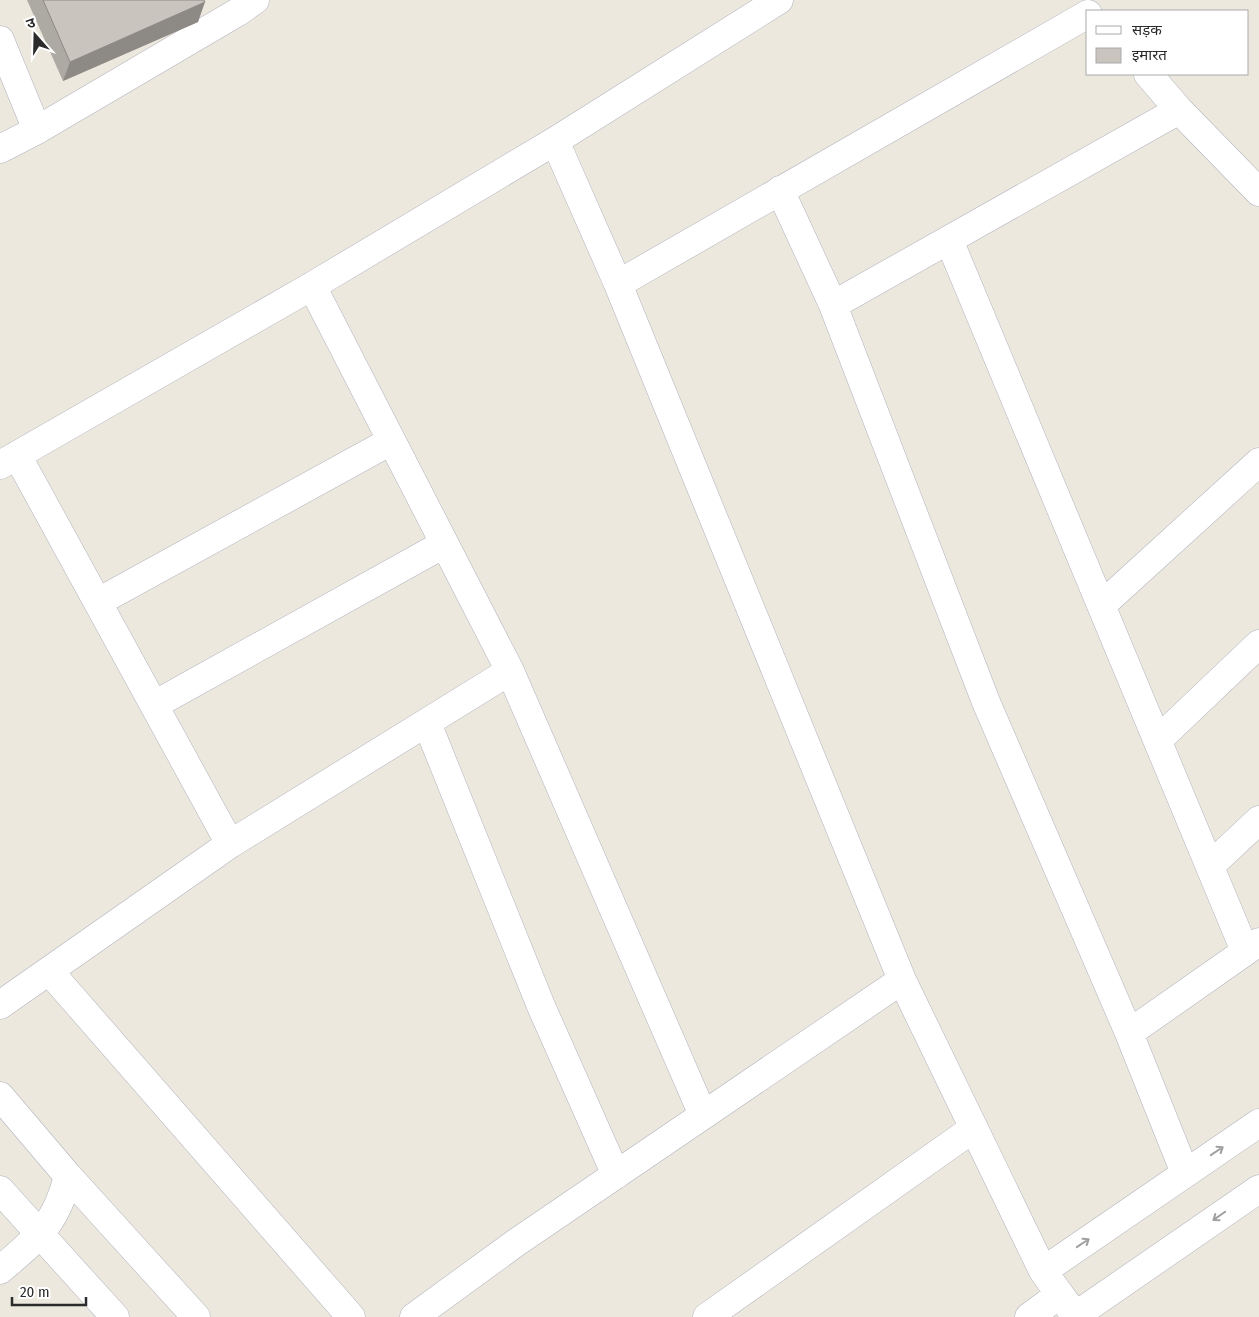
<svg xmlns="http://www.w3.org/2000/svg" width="1259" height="1317" font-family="'Fira Sans Condensed','Noto Sans Devanagari',sans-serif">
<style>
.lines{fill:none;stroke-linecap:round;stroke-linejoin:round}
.minor-casing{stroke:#b1b3bf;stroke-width:29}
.minor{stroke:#fff;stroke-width:28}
.wall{fill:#ada9a3}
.shaded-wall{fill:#8d8984}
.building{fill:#c9c4bd;stroke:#8d8984}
.oneway{stroke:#a0a0a0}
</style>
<rect width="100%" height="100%" fill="#ede8dd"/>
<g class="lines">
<defs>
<path id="minor" d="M0,40L37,130
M1148,74L1179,110L1259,192
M555,141L618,284L902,980L1043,1271L1076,1317
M0,149L37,130L238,12L255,0
M780,190L833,305L986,702L1129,1033L1185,1173
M949,240L1245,951
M618,284L1088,14
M312,286L510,671L703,1115
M833,305L1179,110
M17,455L230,844
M0,465L312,286L555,141L779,0
M98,602L391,441
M1102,605L1259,462
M154,705L444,544
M427,723L541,1006L616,1175
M1158,740L1259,644
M1210,866L1259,820
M49,971L351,1317
M0,1005L230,844L510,671
M1129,1033L1259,942
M0,1096L68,1176L196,1317
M0,1190L115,1317
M0,1270C36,1239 56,1225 68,1176
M1043,1271L1259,1123
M1075,1316L1259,1189
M414,1317L517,1242L902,980
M707,1317L974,1128
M1029,1317L1059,1295"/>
</defs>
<use href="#minor" class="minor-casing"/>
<use href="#minor" class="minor"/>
</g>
<path class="wall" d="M27,0H204L198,22L63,81Z"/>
<path class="shaded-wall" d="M205,2L198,22L63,81L70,62Z"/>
<path class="building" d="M43,0H204L205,2L70,62Z"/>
<defs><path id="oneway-shaft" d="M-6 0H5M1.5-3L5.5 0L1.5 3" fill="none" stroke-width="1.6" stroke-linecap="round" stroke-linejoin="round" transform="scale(1.25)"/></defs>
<g class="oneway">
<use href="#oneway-shaft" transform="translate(1217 1151) rotate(-34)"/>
<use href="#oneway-shaft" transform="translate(1219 1216) rotate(145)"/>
<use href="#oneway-shaft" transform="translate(1083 1243) rotate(-34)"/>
</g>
<rect x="1086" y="10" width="162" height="65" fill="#ffffff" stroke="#aaaaaa"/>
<rect x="1096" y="26" width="25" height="8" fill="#ffffff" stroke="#aaaaaa"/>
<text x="1132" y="35" font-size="15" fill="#2b2b2b">सड़क</text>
<rect x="1096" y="48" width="25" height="15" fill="#c9c4bd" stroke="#aaaaaa"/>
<text x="1132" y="60" font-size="15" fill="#2b2b2b">इमारत</text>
<g transform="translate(35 35) rotate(340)" stroke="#ffffff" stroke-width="4" paint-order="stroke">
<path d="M0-4L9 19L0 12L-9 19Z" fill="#2b2b2b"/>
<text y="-8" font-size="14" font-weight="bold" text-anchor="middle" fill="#2b2b2b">उ</text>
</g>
<path d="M12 1297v8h74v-8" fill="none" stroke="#2b2b2b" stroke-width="2.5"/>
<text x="20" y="1297" font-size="15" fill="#2b2b2b" stroke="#ffffff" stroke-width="4" paint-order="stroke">20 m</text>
</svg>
